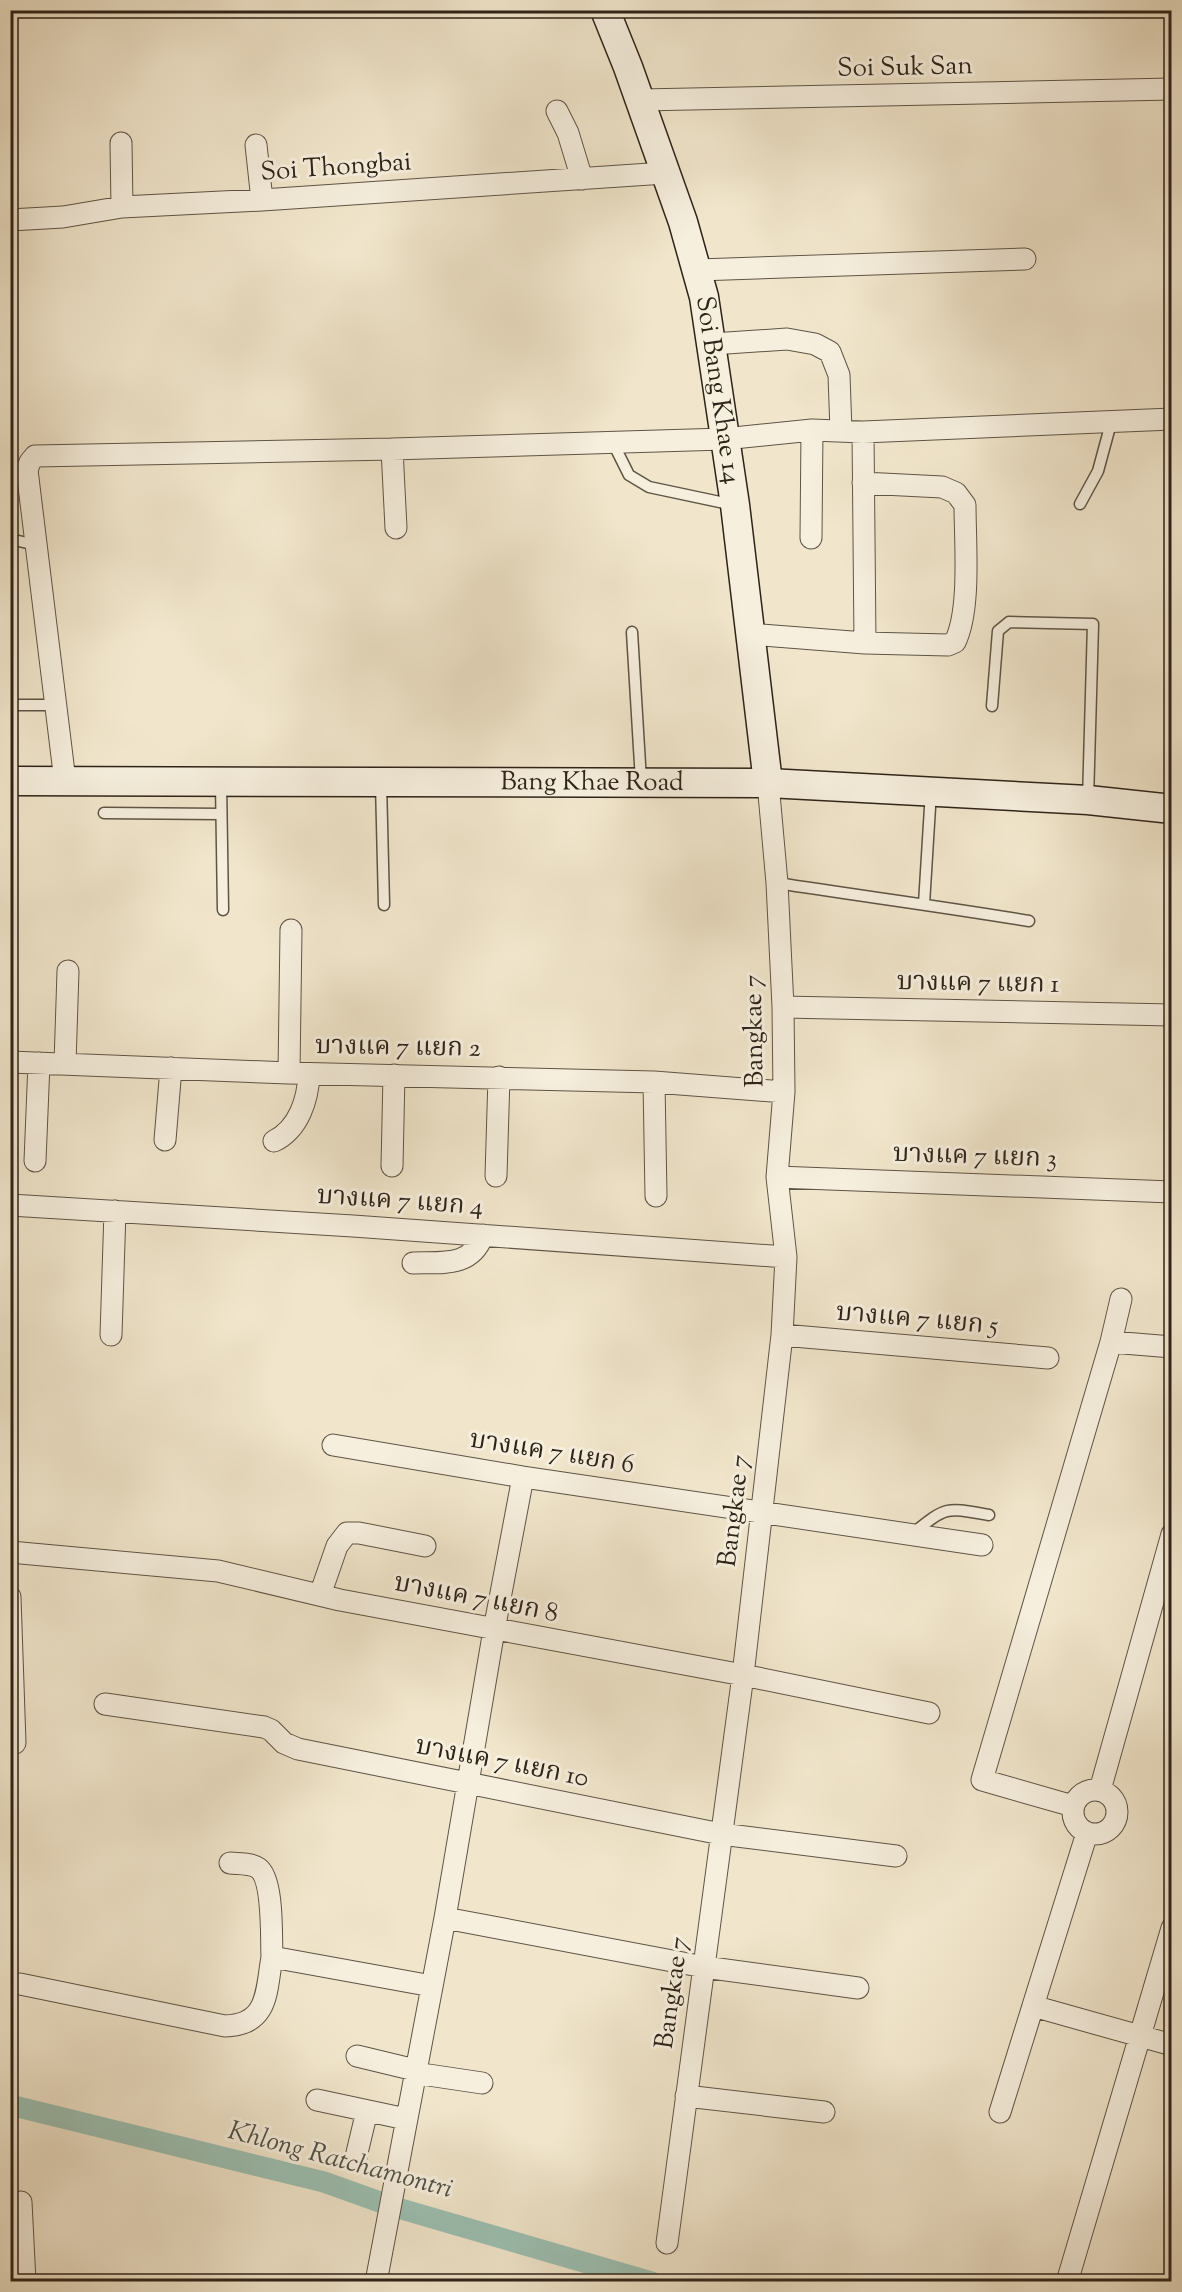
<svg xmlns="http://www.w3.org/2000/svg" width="1182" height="2292" font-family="'Sorts Mill Goudy','Noto Serif Thai',serif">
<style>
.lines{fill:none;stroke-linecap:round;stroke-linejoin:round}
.canal{stroke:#9cc0b2;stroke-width:21}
.lane-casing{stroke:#5f5445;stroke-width:13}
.street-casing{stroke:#5f5445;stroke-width:23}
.secondary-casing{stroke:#2e2318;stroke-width:31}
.lane{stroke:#f6efde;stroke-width:10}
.street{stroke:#f6efde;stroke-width:21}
.secondary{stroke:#f6efde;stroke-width:28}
.labels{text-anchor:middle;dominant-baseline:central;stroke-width:6;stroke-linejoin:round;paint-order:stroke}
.street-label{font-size:26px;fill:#2e2318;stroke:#f6efde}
.water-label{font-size:27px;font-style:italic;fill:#4f5246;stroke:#f6efde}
</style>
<rect width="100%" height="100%" fill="#f1e6cc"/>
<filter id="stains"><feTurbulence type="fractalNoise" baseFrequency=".00333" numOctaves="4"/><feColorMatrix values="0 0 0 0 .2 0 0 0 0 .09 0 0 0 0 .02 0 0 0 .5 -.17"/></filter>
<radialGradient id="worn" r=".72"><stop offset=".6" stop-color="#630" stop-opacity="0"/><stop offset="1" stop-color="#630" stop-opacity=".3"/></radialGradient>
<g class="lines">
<path class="canal" d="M10,2105L324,2182L391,2206L652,2282"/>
<defs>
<path id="lane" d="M613,443L629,475L649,487L734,505
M1080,504L1098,471L1111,423
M10,539L36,545
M632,632L641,781
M10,705H55
M992,706L998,631L1009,622L1093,624L1088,800
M221,783L223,910
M381,783L384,905
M104,813L221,814
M777,883C861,896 945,907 1029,921
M924,904L931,791
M912,1534C947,1506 945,1507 989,1515"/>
<path id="street" d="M641,100L1172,89
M557,111L568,133L582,179
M121,143L122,207
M256,145L262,200
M10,220L63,217L122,207L262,200L665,173
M698,270L1025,259
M712,344L787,339L815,344L830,352L839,375L841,431
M863,432L865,643
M392,449L396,528
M811,538L812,430
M750,634L865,643L948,645L955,642C971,610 965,542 965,505L956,493L942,487L863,483
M65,781L27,470L30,462L35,456L392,449L724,439L812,430L863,432L1172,419
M783,1007L1172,1015
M10,1062L289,1073L654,1082L784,1092
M65,1064L68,971
M289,1073L291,930
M654,1082L656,1196
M165,1140L171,1068
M274,1141C299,1129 308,1099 309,1074
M35,1161L39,1063
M392,1166L394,1075
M496,1176L499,1077
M777,1177L1172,1192
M10,1205L353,1226L786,1257
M413,1263C442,1262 471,1268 483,1235
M111,1335L115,1211
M782,1335L1048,1358
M1111,1342L1121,1299
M333,1445L523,1477L982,1545
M10,1552L218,1571L340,1600L743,1675L929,1713
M320,1595L337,1546L347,1533H359L425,1546
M10,1597L15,1743
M105,1704L264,1727L271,1730L284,1743L298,1749L721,1834L896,1856
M1100,1790L1172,1534
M1073 1812a22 22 0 1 1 44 0a22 22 0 1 1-44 0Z
M1073,1806L982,1780L1111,1342L1172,1347
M1087,1833L1033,2006L1172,2045
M230,1863C239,1864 251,1863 258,1868C274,1879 271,1939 272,1957
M445,1918L704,1967L858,1988
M20,1984L225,2026C269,2025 266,1991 272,1957L432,1986
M357,2056L415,2070
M415,2073L482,2083
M686,2096L824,2112
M317,2100L406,2119
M1000,2112L1033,2006
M355,2161L367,2111
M21,2202L25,2282
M667,2243L743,1675L782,1335L786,1257L777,1177L784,1092L783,1007L777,883L768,783
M376,2282L445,1918L494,1630L523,1477
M1067,2282L1172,1928"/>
<g id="secondary">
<path id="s1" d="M605,10L628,67L683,222L704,297L735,505L768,783"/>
<path id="s2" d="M10,781L768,783L1088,800L1172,809"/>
</g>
</defs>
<use href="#lane" class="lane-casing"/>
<use href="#street" class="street-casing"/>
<use href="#secondary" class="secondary-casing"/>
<use href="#lane" class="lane"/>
<use href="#street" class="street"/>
<use href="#secondary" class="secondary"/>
</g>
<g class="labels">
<g class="street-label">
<text transform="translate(905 68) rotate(-1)">Soi Suk San</text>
<text transform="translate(336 168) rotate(-4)">Soi Thongbai</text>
<text stroke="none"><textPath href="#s1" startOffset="398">Soi Bang Khae 14</textPath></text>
<text stroke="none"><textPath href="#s2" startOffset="582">Bang Khae Road</textPath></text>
<text transform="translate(978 984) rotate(1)">บางแค 7 แยก 1</text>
<text transform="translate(755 1031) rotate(-91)">Bangkae 7</text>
<text transform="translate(398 1048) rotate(1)">บางแค 7 แยก 2</text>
<text transform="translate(975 1157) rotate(2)">บางแค 7 แยก 3</text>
<text transform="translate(400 1202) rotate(4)">บางแค 7 แยก 4</text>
<text transform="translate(917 1320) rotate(5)">บางแค 7 แยก 5</text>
<text transform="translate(552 1453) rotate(9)">บางแค 7 แยก 6</text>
<text transform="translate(735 1511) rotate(-83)">Bangkae 7</text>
<text transform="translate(476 1599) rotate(11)">บางแค 7 แยก 8</text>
<text transform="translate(502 1763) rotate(11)">บางแค 7 แยก 10</text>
<text transform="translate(673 1993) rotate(-82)">Bangkae 7</text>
</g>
<g class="water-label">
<text transform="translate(340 2161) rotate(15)">Khlong Ratchamontri</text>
</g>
</g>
<rect width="1182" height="2292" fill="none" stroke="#f1e6cc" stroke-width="36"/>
<rect x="12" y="12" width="1158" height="2268" fill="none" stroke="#2e2318" stroke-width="3"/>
<rect x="18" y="18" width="1146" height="2256" fill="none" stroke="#2e2318" stroke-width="1.5"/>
<rect width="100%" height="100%" filter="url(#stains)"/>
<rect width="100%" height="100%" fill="url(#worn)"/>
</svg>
